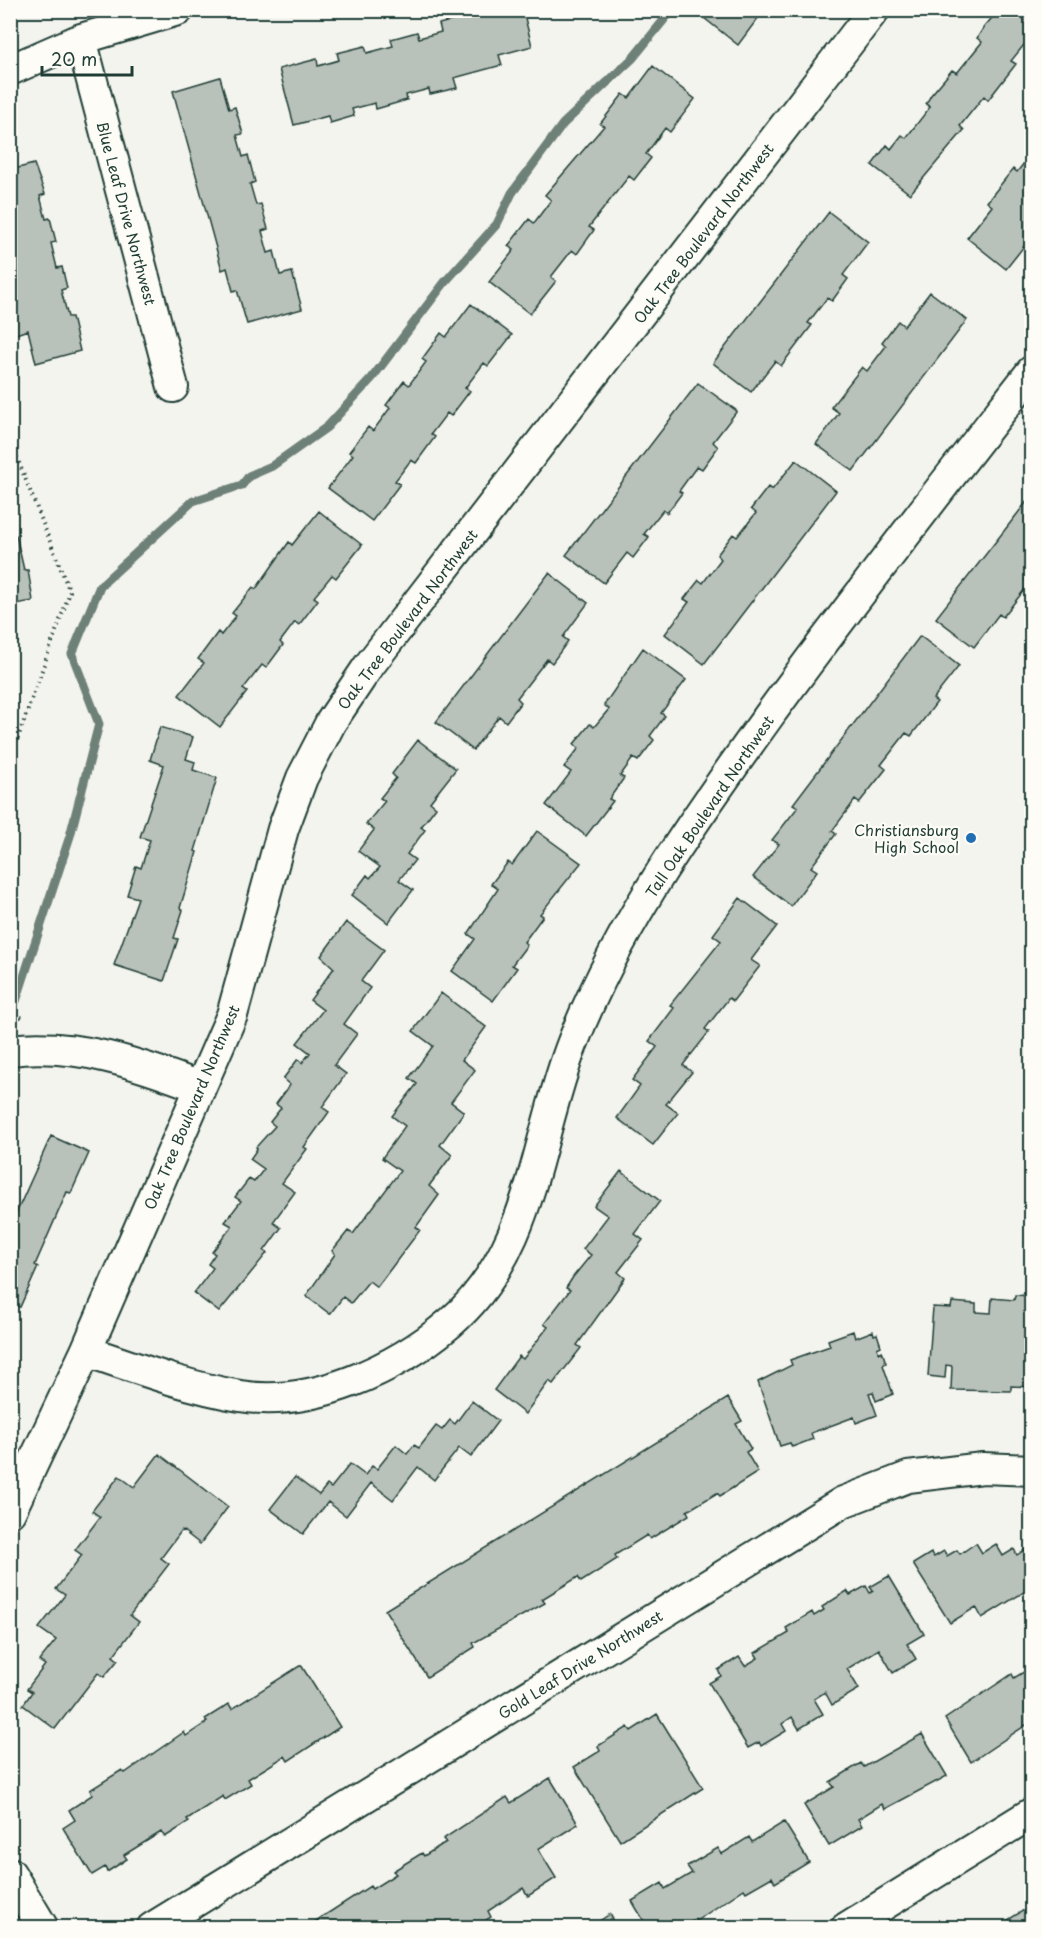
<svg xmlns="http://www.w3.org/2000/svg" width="1042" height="1938" font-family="'Playpen Sans',sans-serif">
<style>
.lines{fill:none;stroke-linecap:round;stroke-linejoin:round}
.stream{stroke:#6e8179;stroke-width:9}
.building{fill:#b9c1bb;stroke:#1f3d34;stroke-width:1.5}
.street-casing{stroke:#1f3d34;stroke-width:34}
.path{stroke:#1f3d34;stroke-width:4;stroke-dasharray:1.5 4.5;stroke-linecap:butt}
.street{stroke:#fdfcf7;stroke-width:30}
.poi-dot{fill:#1f6fb2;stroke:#fdfcf7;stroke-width:2}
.labels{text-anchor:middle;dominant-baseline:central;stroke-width:4.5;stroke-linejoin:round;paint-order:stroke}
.street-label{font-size:15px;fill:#1f3d34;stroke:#fdfcf7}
.poi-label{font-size:15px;fill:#1f3d34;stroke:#fdfcf7;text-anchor:end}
</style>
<rect width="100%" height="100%" fill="#f4f4ef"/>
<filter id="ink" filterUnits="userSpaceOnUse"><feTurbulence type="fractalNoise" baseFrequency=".0167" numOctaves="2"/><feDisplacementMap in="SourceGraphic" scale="12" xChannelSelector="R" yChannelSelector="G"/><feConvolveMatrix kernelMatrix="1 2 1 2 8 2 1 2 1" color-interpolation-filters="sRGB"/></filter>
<g filter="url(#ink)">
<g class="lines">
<path class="stream" d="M16,1001L70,836L99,724L72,654L100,586L193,501L242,485L249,476L272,466L327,427L372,378L445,282L497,224L512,193L563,124L633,58L672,10"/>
</g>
<path class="building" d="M491,10H523L532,46L499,55L502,65L454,78L457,88L430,94L429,89L406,95L407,100L376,109L375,103L352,109L354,116L330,123L328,116L294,125L279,69L317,59L318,66L339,60L337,53L365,46L367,53L393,46L391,39L417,32L419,38L441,32L439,24Z
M694,10H764L738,45Z
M999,10H1032V35L1011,61L1016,64L988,100L984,96L960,126L964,130L910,194L872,165L887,145L891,149L902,135L906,138L930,107L926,104L931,95L952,70L957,73L982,42L977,38L984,27Z
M653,66L695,99L670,132L665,128L646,154L651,158L634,180L629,176L589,227L594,230L577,254L572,250L551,277L556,281L530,314L489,282L514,250L508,246L529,219L534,223L551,200L545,195L604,126L600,124L623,94L629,98Z
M220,77L229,109L235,107L243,134L237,135L243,157L248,155L255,182L250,184L256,205L261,204L268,229L262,231L268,253L274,251L280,275L292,272L302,309L247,324L237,290L233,291L227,268L222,270L173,91Z
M1032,153V236L1006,269L967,238L992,206L987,202L1013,169L1017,172Z
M34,164L45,194L40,196L46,219L50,218L56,242L51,243L57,268L62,267L67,288L61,290L68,317H72L80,351L36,363L28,330L16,334L10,312V305L15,304L10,285V170Z
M829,212L868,242L843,275L848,279L832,301L827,298L808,323L812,325L781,366L775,361L751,392L713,363Z
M930,292L967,320L853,471L816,444L839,413L831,407L862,367L867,371L886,346L882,342L898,321L904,326Z
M471,304L512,335L488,366L484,363L465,388L470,391L451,416L447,413L431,434L435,437L416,463L411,460L395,481L400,484L372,521L328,488L353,455L349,452L368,427L373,431L390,408L386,405L404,381L409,385L426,362L422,359L441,333L446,337Z
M698,383L737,411L713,442L718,447L702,469L697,466L679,491L682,493L667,513L663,510L644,534L649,537L633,558L627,553L604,583L566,555Z
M796,460L836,491L704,664L665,634L689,602L684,599L699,580L703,583L721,559L717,555L733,534L737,537L756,513L751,509L768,487L772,490Z
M1032,495V572L1025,580L1029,584L1003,617L999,614L974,647L936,618Z
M319,511L362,545L336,578L332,575L314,597L318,600L299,625L295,622L280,642L283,645L266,668L262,665L243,689L247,692L220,727L179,695L204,663L198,659L218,632L221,635L236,616L232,613L253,587L256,589L289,542L292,545Z
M16,535L24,570H28L33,601L10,605V536Z
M549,573L588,603L563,637L568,641L552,663L547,659L517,698L521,702L506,722L499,716L473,750L436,722Z
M920,636L959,666L933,699L937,702L911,736L906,733L881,765L886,769L859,803L855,800L832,831L836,834L811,867L817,871L791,906L753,877L779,844L772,840L798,807L793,804Z
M10,638L18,641L10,656Z
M643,648L686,680L661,713L665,716L650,736L654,740L638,761L633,758L620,776L624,778L609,799L613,801L586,836L546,805L571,772L564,767L579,748L574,744L590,724L594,727L609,709L604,705Z
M160,727L193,737L186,759L195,762L193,770L217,778L195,851L197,852L180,908L183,910L174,938L178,939L164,981L114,965L138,898L127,895L136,866L141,868L150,840L140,837L164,765L150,760Z
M418,740L456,769L430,802L436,807L421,827L425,830L407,854L415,860L399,880L413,890L388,923L352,895L367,875L370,878L380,867L358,851L374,830L366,824L385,801L380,798L396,778L392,774Z
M537,831L581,863L540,914L543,916L524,942L527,945L512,965L517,968L493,1001L452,971L475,939L468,934L498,889L491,884L508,862L512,865Z
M740,898L777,926L751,960L760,966L733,1001L729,998L705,1029L709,1032L683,1065L692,1072L666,1104L678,1113L653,1145L617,1118L640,1086L632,1080L657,1047L649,1041L674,1008L670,1005L721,941L713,935Z
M346,922L384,950L361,981L370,988L344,1024L357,1034L334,1065L346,1074L322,1107L329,1112L304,1147L307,1149L282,1183L295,1192L273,1222L281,1228L264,1251L267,1253L219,1312L194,1293L213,1268L208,1264L215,1254L212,1252L232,1226L225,1222L241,1201L235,1197L249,1179L254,1182L264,1169L250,1159L257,1149L256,1147L275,1126L270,1122L281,1108L276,1104L290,1085L283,1079L298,1059L302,1063L310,1053L297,1043L323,1010L310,1000L334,968L321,956Z
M441,993L486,1027L462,1060L475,1070L451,1102L464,1112L440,1145L452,1155L429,1186L439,1195L416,1227L420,1230L377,1287L369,1281L351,1303L343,1297L330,1314L306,1296L335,1254L332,1251L348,1231L353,1234L400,1171L382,1158L405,1126L392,1116L417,1084L409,1078L433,1046L413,1031Z
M51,1136L89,1153L71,1193L67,1192L35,1265L38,1267L20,1307L16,1306L10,1319V1227Z
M621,1171L660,1201L635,1234L643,1240L618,1272L625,1278L577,1345L581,1348L553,1384L549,1381L525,1414L494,1390L519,1356L523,1359L548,1327L544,1324L570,1290L566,1288L573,1277L591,1255L583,1249L608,1216L594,1206Z
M1015,1295L1032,1296V1387L1011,1386V1391L951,1390L952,1366L946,1365L945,1378L928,1376L933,1307L951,1308L952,1302L976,1304V1312L991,1313L992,1298L1014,1300Z
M853,1331L855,1338L873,1331L874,1335L877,1334L881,1346L877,1348L879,1353L882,1351L886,1363L883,1365L893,1394L876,1401L873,1392L869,1393L877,1415L856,1423L854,1417L811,1433L813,1439L792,1447L790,1443L780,1446L758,1382L792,1365L790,1360L830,1346L828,1340Z
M728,1398L742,1421L736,1424L751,1449L746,1452L758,1472L720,1496L717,1493L687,1511L689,1515L650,1539L647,1535L615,1555L617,1559L581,1582L578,1577L542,1599L545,1603L473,1643L475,1647L427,1677L385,1610Z
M472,1401L498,1421L471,1457L459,1448L434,1480L418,1467L393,1500L371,1483L346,1516L328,1502L303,1534L270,1509L295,1477L319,1495L327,1485L331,1488L350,1464L365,1475L372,1466L377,1469L396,1445L407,1454L414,1445L419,1448L436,1426L442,1430L450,1420L455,1424Z
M159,1454L228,1507L200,1544L182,1530L161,1558L169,1564L130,1615L139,1622L113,1656L118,1660L104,1677L98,1673L55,1729L23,1705L32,1692L27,1689L45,1665L39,1661L56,1640L39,1628L65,1595L56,1589L82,1555L75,1550L100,1517L92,1511L119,1476L134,1487Z
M976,1543L982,1553L996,1544L1003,1556L1014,1549L1017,1555L1029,1547L1032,1587L982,1618L976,1607L950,1623L913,1564L931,1553L934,1557L944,1551L947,1556L957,1550L960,1554Z
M889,1576L924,1634L907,1644L916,1659L893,1673L879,1649L847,1669L859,1689L832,1705L825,1692L814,1699L823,1714L799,1729L792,1717L782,1724L786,1731L761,1746L759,1742L748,1748L709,1683L721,1676L718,1670L739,1657L745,1666L758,1658L755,1653L789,1633L786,1628L812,1612L814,1616L824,1610L822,1607L847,1591L850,1595L866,1586L870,1593L873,1591L870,1587Z
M301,1665L340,1727L288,1761L285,1756L248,1779L251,1784L225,1800L223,1796L187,1819L189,1822L165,1837L161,1832L124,1855L127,1859L107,1872L105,1867L92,1875L63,1828L75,1820L69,1810L92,1795L90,1790L122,1770L125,1773L184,1732L186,1736L207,1722L205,1719L229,1704L232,1709Z
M1032,1667V1721L971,1762L945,1719L1012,1674L1014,1678Z
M657,1714L703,1788L620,1841L574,1767L600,1751L598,1746L628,1727L631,1731Z
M922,1734L947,1776L885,1809L882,1804L858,1819L862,1826L829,1846L804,1805L834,1787L830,1782L861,1763L864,1767Z
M550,1778L578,1824L538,1849L556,1878L528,1896L523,1888L488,1911L491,1917L474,1928H305L370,1886L372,1889L396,1874L393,1871L422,1853L424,1856L446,1842L443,1839L507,1797L511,1803Z
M784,1822L809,1862L775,1883L772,1877L746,1892L744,1889L696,1921L695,1919L685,1925L683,1922L674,1928H648L632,1901L662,1883L665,1889L692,1873L687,1866L718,1848L722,1854L749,1837L752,1842Z
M1032,1905V1928H995Z
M610,1914L618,1928H589Z"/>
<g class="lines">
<defs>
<path id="street" d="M81,39L173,387
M10,70L81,39L178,10
M10,1050C77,1042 139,1064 200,1087
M86,1351C136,1368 187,1387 240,1396C312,1408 396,1369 450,1323C534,1251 535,1138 573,1042C620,922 698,814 773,710C857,595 945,483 1032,371
M10,1512L86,1351L232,1015L283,829L302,778L331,722L368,667L874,10
M10,1873L43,1928
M152,1928L843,1502L908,1477L983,1468L1032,1470
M846,1928L1032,1813"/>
</defs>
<use href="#street" class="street-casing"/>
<path class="path" d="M10,440L70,592L10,760
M10,1011L23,1018"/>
<use href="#street" class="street"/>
</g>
</g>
<circle class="poi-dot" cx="971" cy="838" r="6"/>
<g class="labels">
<g class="street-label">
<text transform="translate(127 213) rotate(75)">Blue Leaf Drive Northwest</text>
<text transform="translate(703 233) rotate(-53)">Oak Tree Boulevard Northwest</text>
<text transform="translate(407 619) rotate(-53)">Oak Tree Boulevard Northwest</text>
<text transform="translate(709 806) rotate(-56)">Tall Oak Boulevard Northwest</text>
<text transform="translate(191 1107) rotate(-67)">Oak Tree Boulevard Northwest</text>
<text transform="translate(580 1664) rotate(-32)">Gold Leaf Drive Northwest</text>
</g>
<g class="poi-label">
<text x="959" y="829">Christiansburg<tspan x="959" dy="17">High School</tspan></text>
</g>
</g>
<rect width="1042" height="1938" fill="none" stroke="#fdfcf7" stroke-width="36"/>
<rect x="18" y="18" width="1006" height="1902" fill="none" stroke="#1f3d34" stroke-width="2" filter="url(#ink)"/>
<path d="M42 66v9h90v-9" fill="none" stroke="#1f3d34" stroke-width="3"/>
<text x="51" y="66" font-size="18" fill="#1f3d34" stroke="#fdfcf7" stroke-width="4.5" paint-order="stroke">20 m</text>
</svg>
